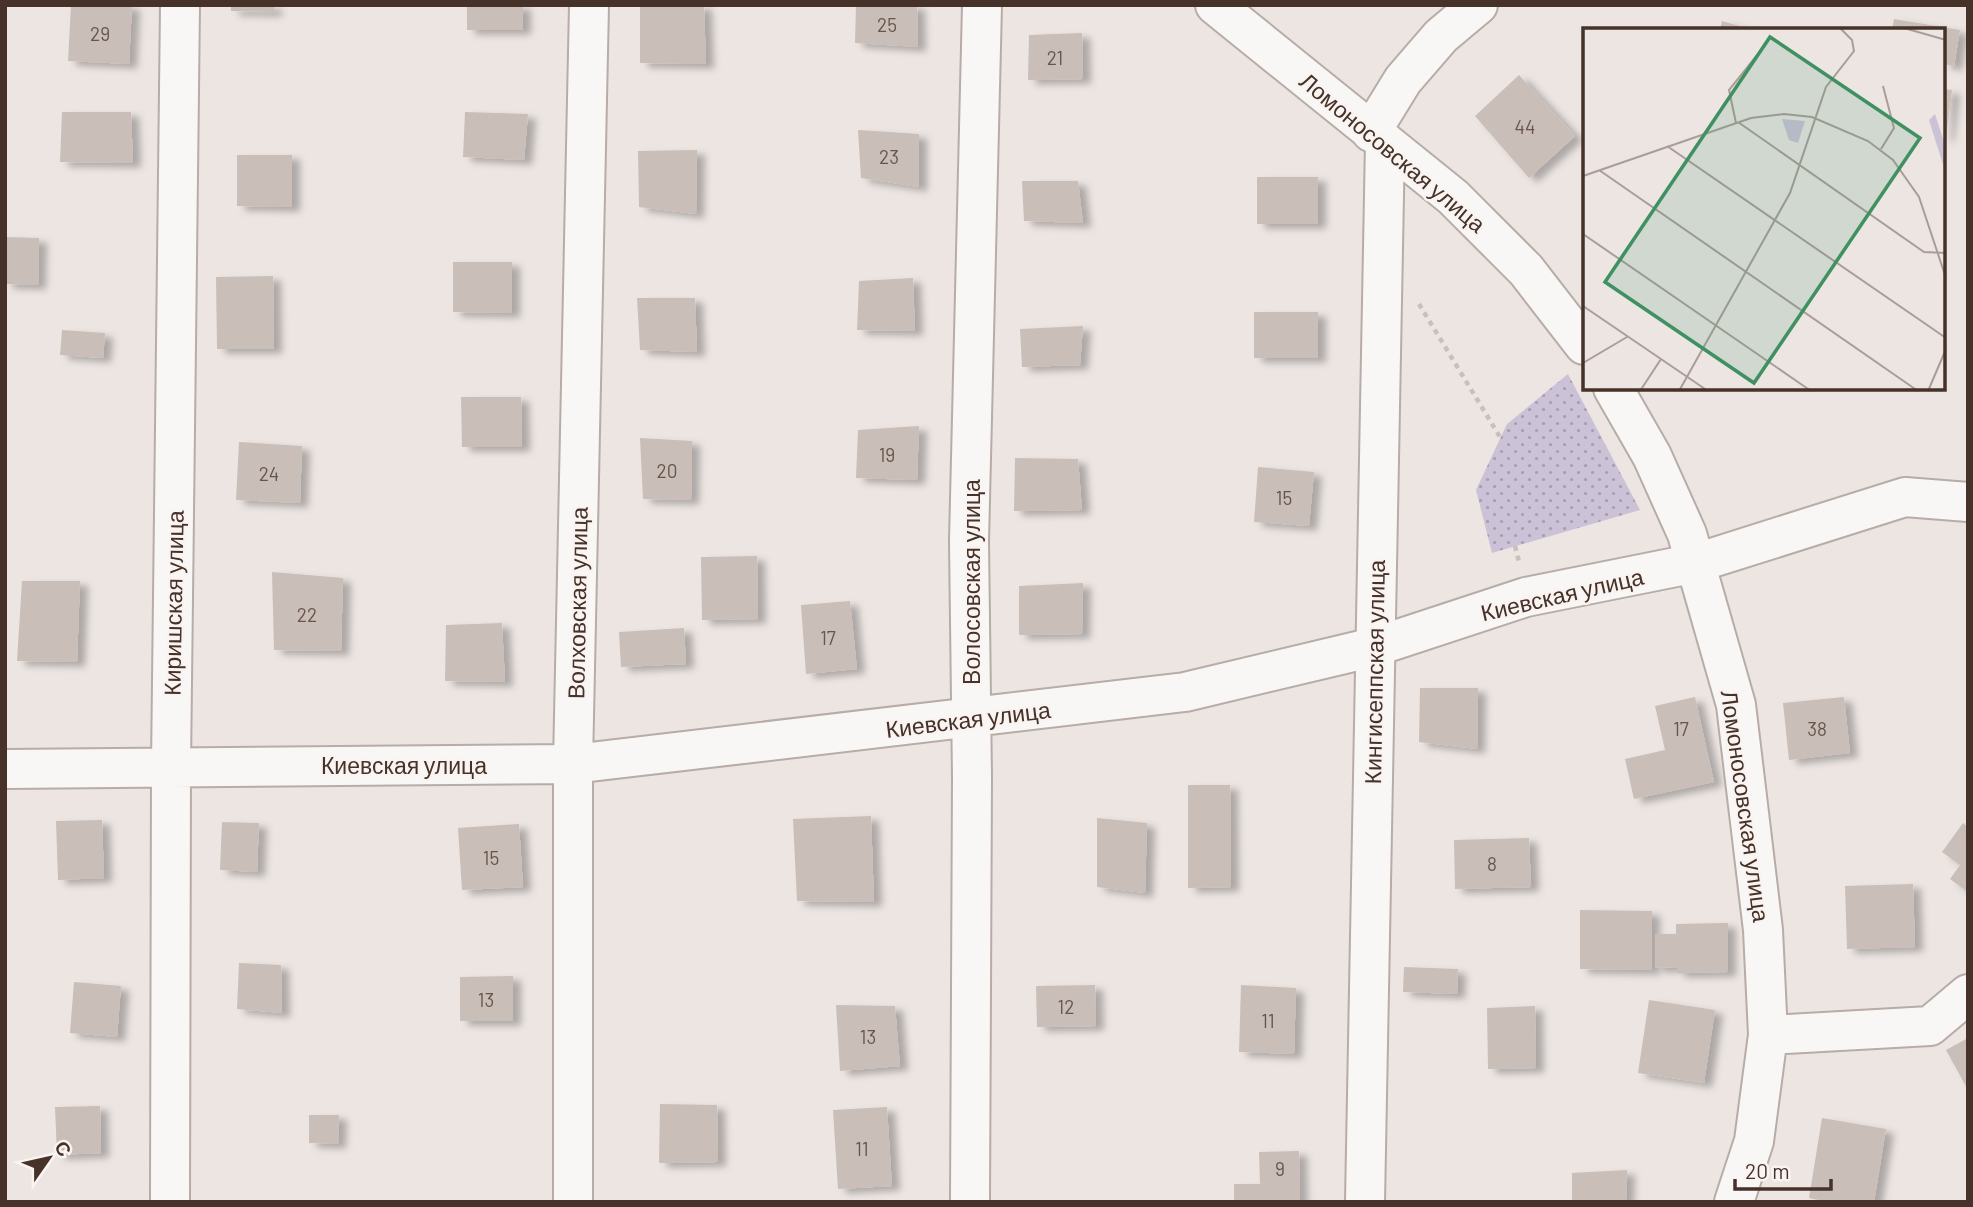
<svg xmlns="http://www.w3.org/2000/svg" width="1973" height="1207" font-family="Barlow,sans-serif">
<style>
.park{fill:url(#park-dots)}
.building{fill:#cabeb8;filter:url(#shadow)}
.lines{fill:none;stroke-linecap:round;stroke-linejoin:round}
.minor-casing{stroke:#b7aca6;stroke-width:42}
.path{stroke:#c7c0bc;stroke-width:4.5;stroke-dasharray:5 5;stroke-linecap:butt}
.minor{stroke:#f9f7f5;stroke-width:38}
.labels{text-anchor:middle;dominant-baseline:central;stroke-width:5;stroke-linejoin:round;paint-order:stroke}
.number-label{font-size:19px;fill:#67554c}
.street-label{font-size:23px;fill:#463228;stroke:#f9f4f2}
.inset-road{fill:none;stroke:#aa9d98;stroke-width:2}
.view{fill:#3f9063;fill-opacity:0.15;stroke:#3f9063;stroke-width:3.5}
.inset-edge{fill:none;stroke:#463228;stroke-width:3.5}
</style>
<defs>
<pattern id="park-dots" width="8" height="8" patternUnits="userSpaceOnUse" patternTransform="scale(1.75)"><rect width="8" height="8" fill="#cbc2d7"/><path d="M2 2h.1M6 6h.1" fill="none" stroke="#a79eae" stroke-width="1.8" stroke-linecap="round"/></pattern>
<filter id="shadow"><feDropShadow dx="8" dy="4.5" stdDeviation="3.5" flood-color="#0004"/></filter>
</defs>
<rect width="100%" height="100%" fill="#ece5e2"/>
<path class="park" d="M1568,374L1640,510L1492,553L1476,490L1507,424Z"/>
<path class="building" d="M71,5H132L129,64L68,61Z
M231,5H274V12L231,11Z
M467,5H523V30H467Z
M640,5H704L706,64L640,63Z
M856,5H917L918,47L855,43Z
M1894,19L1960,30L1954,66L1943,64V30H1892Z
M1722,21L1750,29V30H1720Z
M1082,33L1083,79L1028,80L1029,35Z
M1519,75L1575,136L1529,178L1475,116Z
M1943,89L1952,90L1946,138H1943Z
M62,112H131L133,163L60,162Z
M465,112L528,114L524,160L463,157Z
M858,130L919,134V187L861,178Z
M697,150L696,214L639,207L638,151Z
M237,155H292V207L237,206Z
M1257,177H1318V224H1257Z
M1022,181H1078L1083,223L1024,221Z
M5,237L39,238L38,285L5,284Z
M453,262H512V313L453,312Z
M273,276L274,349H217L216,277Z
M913,278L915,331L857,330L859,281Z
M637,298H695L697,352L640,350Z
M1254,312H1318V358H1254Z
M1083,326L1080,365L1022,367L1020,329Z
M62,330L105,333L103,358L60,355Z
M461,397H521L522,447H462Z
M919,426L917,480L856,478L858,430Z
M640,438L692,441L691,500L643,499Z
M239,442L302,446L300,503L236,500Z
M1015,458L1078,459L1082,510L1014,511Z
M1258,467L1314,472L1309,526L1254,522Z
M757,556L758,619L702,620L701,557Z
M272,572L343,578L341,651L274,650Z
M22,581H80L77,662L17,661Z
M1083,583L1082,634L1019,635V586Z
M850,601L857,669L806,674L801,605Z
M502,623L505,682L445,681L446,625Z
M684,628L686,664L621,667L619,632Z
M1420,688H1478L1477,749L1419,742Z
M1695,697L1714,782L1634,799L1625,759L1665,750L1655,706Z
M1844,697L1850,753L1789,760L1783,703Z
M1188,785H1230L1231,887L1188,888Z
M871,816L874,902L797,901L793,819Z
M1097,818L1147,823L1145,893L1097,887Z
M102,820L104,878L58,880L56,821Z
M222,822L259,823L257,872L220,870Z
M1963,823L1968,827V892L1950,879L1960,865L1942,852Z
M519,824L523,887L462,890L458,828Z
M1529,838L1531,887L1455,889L1454,840Z
M1913,884L1915,947L1847,949L1845,886Z
M1580,910L1652,911V970L1580,969Z
M1728,923V972L1677,973V967L1655,968V934H1676V924Z
M239,963L281,965L282,1013L237,1009Z
M1404,967L1458,969L1457,994L1403,992Z
M513,976V1021H460V977Z
M74,982L121,986L117,1037L70,1033Z
M1095,985L1096,1026L1037,1027L1036,986Z
M1241,985L1296,988L1294,1054L1239,1052Z
M1649,1000L1715,1010L1704,1083L1638,1073Z
M836,1005L895,1006L900,1066L840,1071Z
M1535,1006L1536,1068L1488,1069L1487,1008Z
M1968,1038V1090L1946,1050Z
M660,1104L717,1105L718,1162L659,1163Z
M100,1106L101,1153L57,1155L55,1107Z
M887,1107L892,1186L838,1189L833,1110Z
M309,1115H339L338,1144L309,1143Z
M1822,1118L1886,1129L1874,1202H1829L1809,1198Z
M1299,1151L1300,1202H1234V1184H1260L1259,1152Z
M1627,1170L1626,1202H1572V1173Z"/>
<g class="lines">
<defs>
<path id="minor" d="M1215,5L1453,197L1526,270L1584,345
M1371,132L1403,80L1441,36L1478,5
M1613,388L1652,456L1687,534L1736,705L1763,930L1768,1035L1754,1141L1734,1202
M5,769L573,764L1185,692L1374,647L1526,597L1696,563L1905,497L1968,502
M1768,1035L1930,1026L1968,994
M170,1202L171,767L180,5
M573,1202V764L589,5
M970,1202L972,778L969,541L982,5
M1365,1202L1385,142"/>
</defs>
<use href="#minor" class="minor-casing"/>
<path class="path" d="M1419,304L1500,437
M1515,546L1519,562"/>
<use href="#minor" class="minor"/>
</g>
<g class="labels">
<g class="number-label">
<text x="887" y="24">25</text>
<text x="100" y="33">29</text>
<text x="1055" y="57">21</text>
<text x="1525" y="126">44</text>
<text x="889" y="156">23</text>
<text x="887" y="454">19</text>
<text x="667" y="470">20</text>
<text x="269" y="473">24</text>
<text x="1284" y="497">15</text>
<text x="307" y="614">22</text>
<text x="828" y="637">17</text>
<text x="1681" y="728">17</text>
<text x="1817" y="728">38</text>
<text x="491" y="857">15</text>
<text x="1492" y="863">8</text>
<text x="486" y="999">13</text>
<text x="1066" y="1006">12</text>
<text x="1268" y="1020">11</text>
<text x="868" y="1036">13</text>
<text x="862" y="1148">11</text>
<text x="1280" y="1168">9</text>
</g>
<g class="street-label">
<text transform="translate(1393 152) rotate(40)">Ломоносовская улица</text>
<text transform="translate(971 582) rotate(-90)">Волосовская улица</text>
<text transform="translate(1562 594) rotate(-13)">Киевская улица</text>
<text transform="translate(173 603) rotate(-89)">Киришская улица</text>
<text transform="translate(577 603) rotate(-89)">Волховская улица</text>
<text transform="translate(1374 672) rotate(-89)">Кингисеппская улица</text>
<text transform="translate(968 719) rotate(-7)">Киевская улица</text>
<text x="404" y="765">Киевская улица</text>
<text transform="translate(1746 806) rotate(82)">Ломоносовская улица</text>
</g>
</g>
<g transform="translate(1583 28)">
<rect width="362" height="362" fill="#ece5e2"/>
<path d="M352,86L362,117V143L346,92Z" fill="#cbc2d7"/>
<path d="M199,91L222,93L215,115L206,112Z" fill="#cbc2d7"/>
<path class="inset-road" d="M321,0L363,12M155,94L341,224L363,225M153,95L146,62L175,26M84,118L363,310M298,121L311,100L300,58M16,142L335,363M0,148L168,90L201,86L229,89L285,113L310,132L336,169L363,250M0,206L228,363M0,278L125,363M0,335L44,309M57,363L78,331M96,363L207,165L243,59L271,23L269,12L257,0M345,363L363,321"/>
<path class="view" d="M187,9L337,110L171,355L22,254Z"/>
<rect width="362" height="362" class="inset-edge"/>
</g>
<rect width="1973" height="1207" fill="none" stroke="#463228" stroke-width="14"/>
<g transform="translate(49 1158) rotate(56)" stroke="#f9f4f2" stroke-width="5" paint-order="stroke">
<path d="M0-5L12 26L0 18L-12 26Z" fill="#463228"/>
<text y="-10" font-size="19" font-weight="bold" text-anchor="middle" fill="#463228">С</text>
</g>
<path d="M1735 1179v10h96v-10" fill="none" stroke="#463228" stroke-width="3.5"/>
<text x="1745" y="1179" font-size="21" fill="#463228" stroke="#f9f4f2" stroke-width="5" paint-order="stroke">20 m</text>
</svg>
